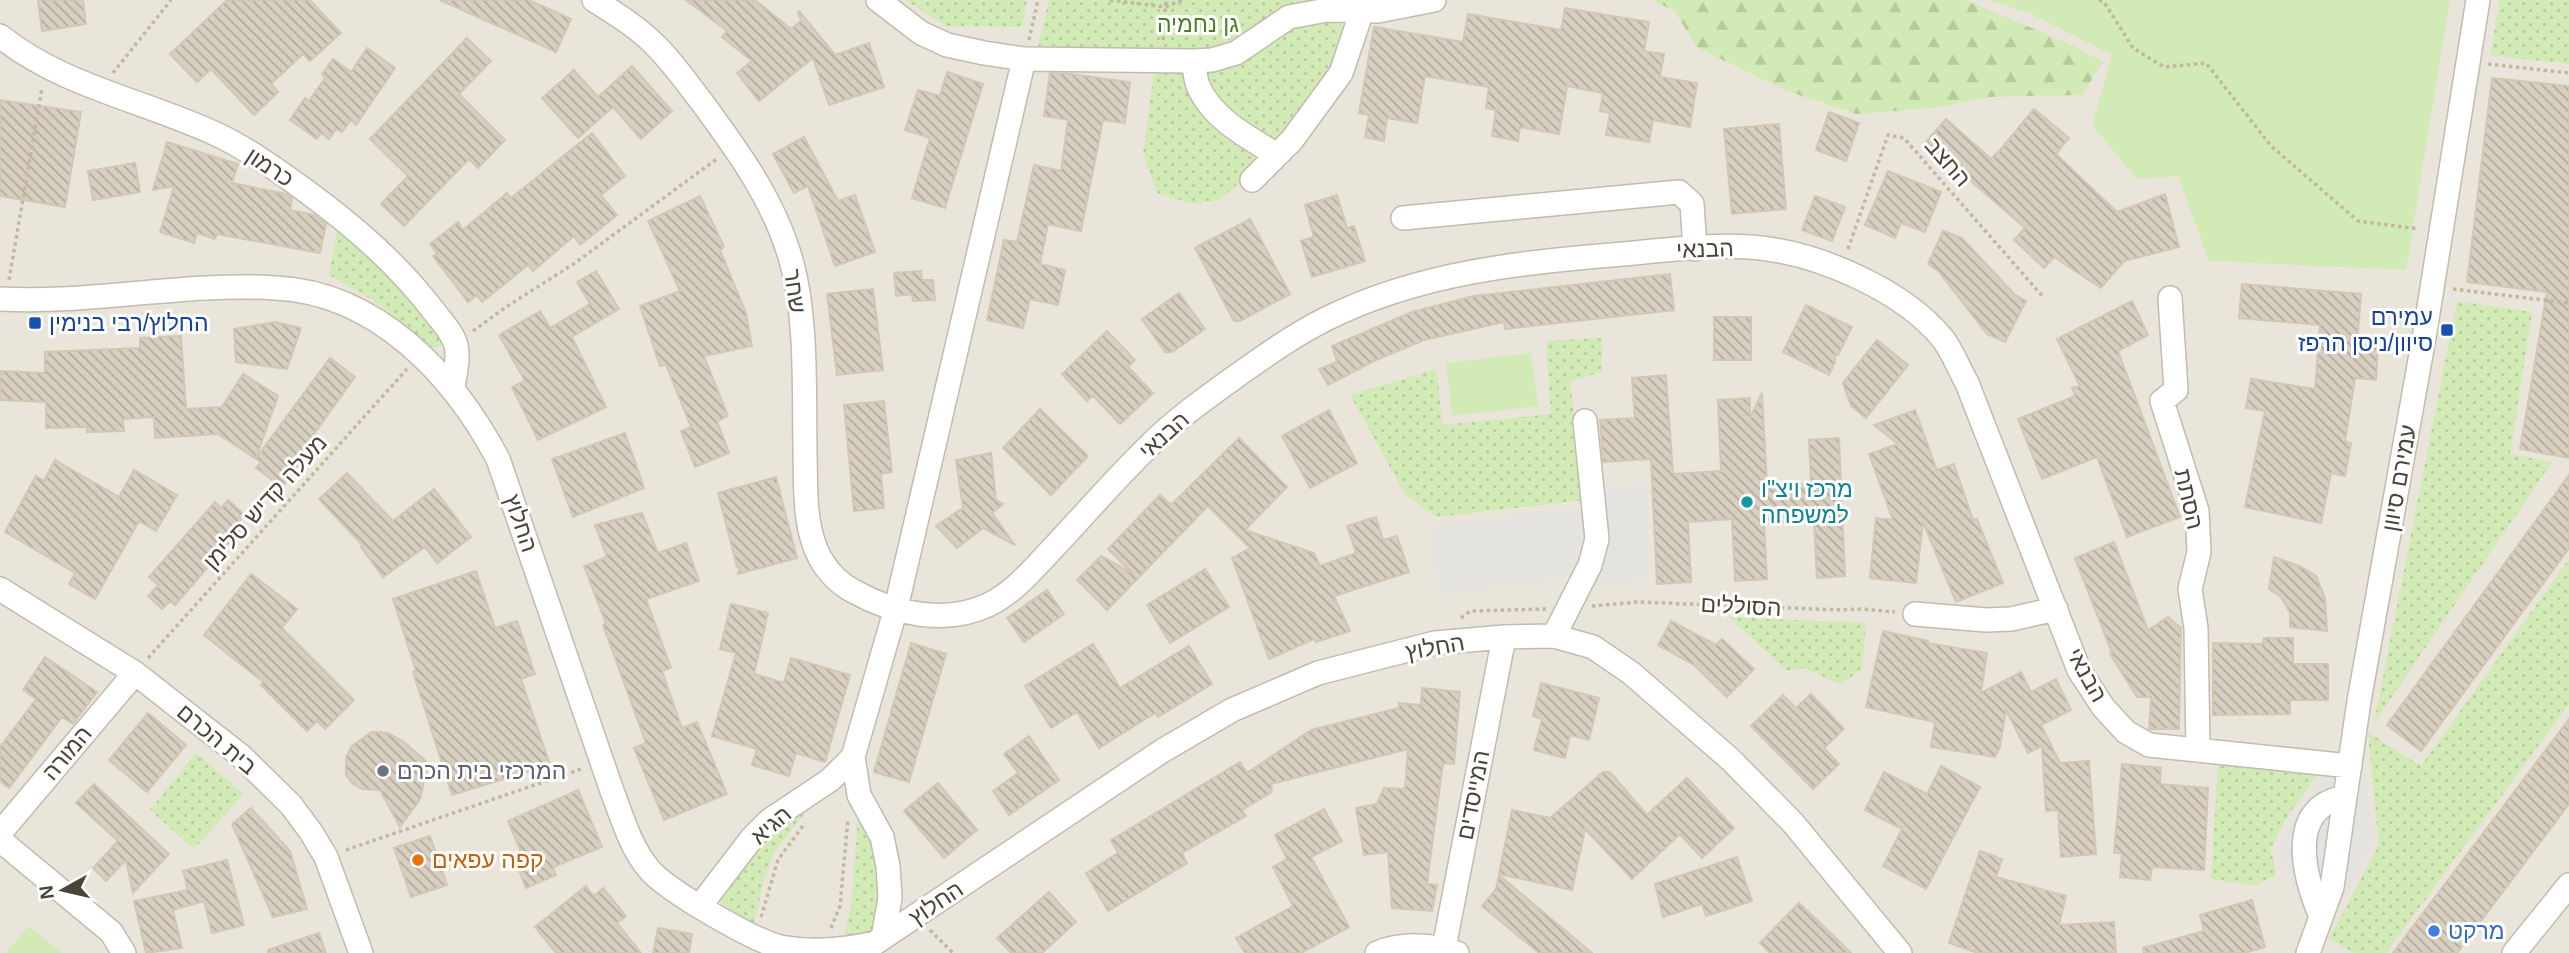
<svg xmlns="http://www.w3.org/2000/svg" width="2569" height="953" font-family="Arial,'Noto Sans Hebrew',sans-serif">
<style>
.residential{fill:#eae5da}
.grass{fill:#d2eab5}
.forest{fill:url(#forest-firs)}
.park{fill:url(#park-dots)}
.parking{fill:#e5e3e0}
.building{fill:url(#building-back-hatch);stroke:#d3c7b4;stroke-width:2}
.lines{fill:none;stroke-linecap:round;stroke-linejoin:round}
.minor-casing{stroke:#c2bbae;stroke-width:26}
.path{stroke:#c4b79f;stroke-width:3.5;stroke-dasharray:3.5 3.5;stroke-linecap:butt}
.minor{stroke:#fff;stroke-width:23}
.transit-dot{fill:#1a4fb4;stroke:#fff;stroke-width:2.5}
.culture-dot{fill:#0f9aa8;stroke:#fff;stroke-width:2.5}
.worship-dot{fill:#6b7280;stroke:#fff;stroke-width:2.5}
.food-dot{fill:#e8710a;stroke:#fff;stroke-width:2.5}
.shop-dot{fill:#3f7fe0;stroke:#fff;stroke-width:2.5}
.labels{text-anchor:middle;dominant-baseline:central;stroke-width:6;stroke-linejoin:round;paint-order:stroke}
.park-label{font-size:23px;fill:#4a7f2a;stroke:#fff}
.street-label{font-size:23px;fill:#4b4439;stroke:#fff}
.transit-label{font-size:23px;fill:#164399;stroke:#fff;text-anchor:end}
.culture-label{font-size:23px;fill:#0d838f;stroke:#fff;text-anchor:start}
.worship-label{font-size:23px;fill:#5b616d;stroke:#fff;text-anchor:start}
.food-label{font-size:23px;fill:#c56008;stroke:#fff;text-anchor:start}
.shop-label{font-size:23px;fill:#366cbe;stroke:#fff;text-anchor:start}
</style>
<defs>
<pattern id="forest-firs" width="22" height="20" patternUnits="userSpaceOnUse" patternTransform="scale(1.75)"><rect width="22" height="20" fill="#d2eab5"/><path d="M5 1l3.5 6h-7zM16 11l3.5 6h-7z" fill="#b6ca9c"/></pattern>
<pattern id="park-dots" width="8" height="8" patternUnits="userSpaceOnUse" patternTransform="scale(1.75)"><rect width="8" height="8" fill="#d2eab5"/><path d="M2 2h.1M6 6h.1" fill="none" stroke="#b6ca9c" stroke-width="1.8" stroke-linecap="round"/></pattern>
<pattern id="building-back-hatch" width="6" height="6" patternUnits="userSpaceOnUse" patternTransform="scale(1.75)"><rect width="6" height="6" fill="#d8cfc1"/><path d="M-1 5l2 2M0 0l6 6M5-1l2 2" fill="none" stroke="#b1aa9e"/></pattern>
</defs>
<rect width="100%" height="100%" fill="#f6f3ec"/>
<path class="residential" d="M0,0H2569V953H0Z"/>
<path class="grass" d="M1989,0H2450L2406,270L2209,261L2178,176L2137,179L2092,125L2112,55L2029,13Z
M1531,353L1538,406L1452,416L1446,363Z
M29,926L62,953H6Z"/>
<path class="forest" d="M1652,0H1965L2074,46L2103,62L2082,95L1989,97L1934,108L1856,114L1787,91L1698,48L1674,11Z"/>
<path class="park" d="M905,0H1027L1022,27L946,26Z
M1049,0H1399L1202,50L1038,46Z
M2500,0H2569V64L2490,55Z
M1326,17L1345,28L1337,56L1290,135L1261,165L1219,200L1193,204L1157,193L1143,154L1154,72L1215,70L1290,27Z
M338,227L382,262L446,344L433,348L373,300L329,275Z
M2457,301L2532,312L2510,454L2552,462L2374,723Z
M1602,338V372L1570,381L1584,500L1436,517L1405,494L1350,395L1436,369L1443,425L1551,414L1546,341Z
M2569,559V704L2386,953H2354L2329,938L2379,845L2368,732L2421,766Z
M1729,617L1866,623L1862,670L1840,684L1804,668L1787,671Z
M196,753L244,794L194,849L150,810Z
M2218,765L2319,773L2288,815L2271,848L2276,875L2254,886L2211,879Z
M810,807L774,852L764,879L754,925L717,900L753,849L775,827Z
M858,816L875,848L882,874L873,932L843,939L851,909Z"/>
<path class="parking" d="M1645,484L1648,578L1587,584L1598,488Z
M1585,508V530L1577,563L1564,577L1439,594L1434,525Z
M2365,766L2373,839L2336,918L2313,924L2287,875L2281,854L2285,834L2304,802L2331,770Z"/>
<path class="building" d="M38,0H83L86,24L42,31Z
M227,0H310L341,33L310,61L303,54L271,84L278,92L254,115L211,69L197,82L170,54Z
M440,0H529L571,19L556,52Z
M686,0H755L791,29L801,21L798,12L799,11L835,55L869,43L884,87L829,105L813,58L759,101L737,73L752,61L722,37L727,31Z
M1565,8L1649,22L1644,51L1664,54L1660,77L1697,83L1690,127L1653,120L1649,142L1606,135L1610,113L1600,111L1603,93L1567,86L1559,134L1520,127L1518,141L1492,136L1496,110L1486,108L1489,87L1425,76L1417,123L1387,118L1384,141L1365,137L1369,115L1359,113L1374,27L1463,42L1468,14L1561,30Z
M467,38L491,61L459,94L505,140L478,168L469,159L404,226L381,204L408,176L370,139Z
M367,48L395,68L356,125L351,120L342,132L336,129L329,139L321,133L317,139L290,120L305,98L309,101L325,78L322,74L333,59L351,72Z
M632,66L672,111L641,139L613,107L578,138L542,98L574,70L598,97Z
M947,72L983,84L945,208L912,198L930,138L905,130L918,90L940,96Z
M1050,73L1070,74L1130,82L1125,123L1103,120L1081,231L1048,224L1040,264L1065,270L1058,305L1030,299L1023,328L987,320L1004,240L1017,242L1034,165L1061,171L1068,120L1044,116Z
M2492,78L2569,86V458L2520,449L2547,292L2467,282Z
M0,100L81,112L65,207L0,196Z
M2034,109L2069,138L2056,154L2117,212L2165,194L2179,247L2124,261L2101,288L2054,257L2044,268L2014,240L2025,228L1926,142L1946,119L1991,159L1995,154L1996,155Z
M1829,112L1859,123L1846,161L1816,150Z
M1779,124L1786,209L1732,214L1724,129Z
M592,133L625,176L601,195L617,215L580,245L574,236L533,271L528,265L482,302L477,295L468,302L433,256L437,253L430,244L458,222L463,230L507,193L511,198Z
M804,137L838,201L855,195L875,252L835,266L808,186L794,193L773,154Z
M167,142L238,164L232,183L286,194L292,198L290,210L314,215L326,224L320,253L217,234L215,239L197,233L194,243L160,232L174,186L153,190Z
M135,163L140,192L93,200L88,171Z
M1888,171L1941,192L1925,232L1901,223L1895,238L1865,225Z
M1337,195L1347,228L1354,226L1365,261L1312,277L1301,241L1314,237L1305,205Z
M700,196L724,247L720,250L746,313L752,346L704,356L728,416L717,421L729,453L695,467L681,431L691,427L666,365L660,366L640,306L680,291L648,221Z
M1815,196L1845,207L1832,241L1802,230Z
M1250,219L1290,294L1240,321H1234L1195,248Z
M1943,231L1962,238L2015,295L2026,301L2005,342L1987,334L1939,272L1928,264Z
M596,271L619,309L572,337L606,407L538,440L512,387L525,381L499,335L540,311L550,328L590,304L577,282Z
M921,271L922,280H933L935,300L913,301L912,294L896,296L894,273Z
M1670,274L1674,310L1505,329L1504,322L1424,340L1376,360L1328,385L1319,369L1337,362L1332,346L1412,312L1474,296Z
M2242,284L2361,294L2357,345L2378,347L2376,380L2355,378L2345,442L2351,443L2345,476L2331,473L2321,523L2245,507L2265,411L2246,408L2251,379L2315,389L2320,325L2239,318Z
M873,289L883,370L837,375L827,294Z
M1179,293L1205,329L1172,352H1165L1142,319Z
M2132,301L2148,335L2118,351L2180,517L2127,537L2097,457L2042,479L2018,419L2075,396L2072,388L2080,386L2057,339Z
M1806,305L1852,327L1838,355H1835V362L1829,375L1783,352Z
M1714,317H1751V360H1714Z
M275,322L301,328L287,369L236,362L234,329Z
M1107,331L1135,360L1128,367L1153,393L1120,424L1093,396L1087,401L1062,374Z
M181,336L186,409L222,407L243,374L278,396L256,458L330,358L355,377L314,434L319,437L282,487L256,468L261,462L218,434L155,438L154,417L123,419L124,431L87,432V427L46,428V402L0,400V371L45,373V352L140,348V338Z
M1877,340L1908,365L1866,418L1851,406L1843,383Z
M1666,375L1673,474L1721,471L1718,400L1750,398V418L1762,393L1767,485L1811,483L1809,440L1839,438L1845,576L1817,578L1814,521L1764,524L1767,579L1735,581L1732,519L1688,522L1691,582L1657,584L1651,459L1603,462L1600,420L1635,418L1632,378Z
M884,401L892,472L881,474L884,508L854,511L844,405Z
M1040,409L1088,456L1051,495L1003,448Z
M1329,410L1357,463L1310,488L1282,436Z
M1915,410L1937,470L1954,464L1973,520L1977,519L2003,583L1956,602L1923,522L1916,583L1870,578L1876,518L1893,520L1869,454L1898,444L1874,425Z
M625,433L644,488L573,517L552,459Z
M1239,438L1287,487L1245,530L1314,553L1320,566L1356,553L1347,526L1376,517L1383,540L1397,536L1409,572L1334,596L1350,631L1316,642L1314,639L1269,659L1232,558L1250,548L1208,506L1107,610L1077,580L1101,556L1132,573L1108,549L1160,495L1171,505Z
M991,453L996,500L1003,504L992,513L1015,545L983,528L957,548L936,526L963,508L956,460Z
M55,460L119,497L134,470L177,495L156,531L139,521L95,599L69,584L75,573L5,532L36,476L44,481Z
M347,473L393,521L434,489L471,537L437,563L425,547L383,577L361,547L363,546L319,499Z
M2569,475V548L2421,751L2387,725Z
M776,477L797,558L738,574L740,567H737L718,493Z
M228,500L245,515L236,525L241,529L175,605L170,601L162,609L148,596L158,585L149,577L215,502L221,508Z
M642,513L658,553L686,543L699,581L646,599L671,668L662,671L682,728L697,722L727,794L664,820L634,748L646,743L603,625L606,624L584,566L607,557L595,525Z
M2114,542L2148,630L2168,617L2181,628L2179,729H2149L2151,697H2137L2110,654L2112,653L2075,558Z
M2274,557L2299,566L2316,576L2325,598L2327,631L2290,627V613L2281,597L2269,589Z
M1205,569L1229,607L1170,643L1147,605Z
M476,571L495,628L517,621L535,674L521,679L550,765L452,795L413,672L416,671L393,599Z
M251,574L297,609L282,628L354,700L325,729L317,721L307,731L261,685L263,682L204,635Z
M1047,590L1064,614L1024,642L1007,618Z
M731,604L768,613L754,674L784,683L791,658L850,675L825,762L796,753L789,776L752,765L757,749L712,736L736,653L720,649Z
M1671,621L1716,645L1722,639L1754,669L1727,697L1694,665L1658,645Z
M1883,631L1928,641L1927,643L1987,653L1981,693L2021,672L2031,692L2056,679L2071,710L2041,725L2060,763L2089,761L2096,854L2061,857L2058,810L2046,811L2042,746L2028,753L2006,710L2000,747L1995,757L1931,747L1935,722L1866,707Z
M2264,638H2293V664H2328V700H2290V714L2213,715V643L2263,644Z
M911,643L946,654L909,782L874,772Z
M1093,644L1120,688L1189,646L1212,684L1158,717L1155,713L1099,748L1077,712L1051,728L1025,686Z
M45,657L97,692L73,724L62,717L9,788L0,781V747L36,699L23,690Z
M1541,683L1599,698L1589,740L1570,735L1565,758L1534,750L1542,719L1533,716Z
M1422,688L1460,692L1454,764L1443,763L1433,838L1427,884L1437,885L1432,911L1392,908L1388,852L1364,855L1356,808L1377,804L1384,788L1405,789L1408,749L1271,784L1272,792L1242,810L1246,816L1182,853L1187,863L1108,911L1086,873L1118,853L1111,840L1240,762L1247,773L1311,730L1399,708V703L1421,705Z
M1811,694L1844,729L1824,748L1839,764L1813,789L1751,726L1783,695L1796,708Z
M148,713L186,745L147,792L109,760Z
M2569,719V804L2493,905L2457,953H2393Z
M372,732L387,733L403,741L428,763L420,799L400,827L380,790L362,789L353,784L346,775V757L352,746Z
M1029,736L1059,780L1009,815L993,791L1018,773L1004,754Z
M2122,764L2161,768L2160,784L2208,788L2204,870L2152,867L2150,880L2120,877L2122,853H2114Z
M1941,766L1980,787L1926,889L1883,866L1902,829L1865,810L1884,772L1927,794Z
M1603,772H1610L1647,815L1687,778L1734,828L1702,858L1680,834L1632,879L1585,829L1572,890L1499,874L1512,810L1550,818Z
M938,783L977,830L944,858L904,811Z
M94,784L169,854L133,893L126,860L106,881L93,868L118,841L76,803Z
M578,790L602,847L553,867L556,875L526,888L515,860L523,857L508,821Z
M251,808L290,851L307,909L273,917L232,824Z
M1324,809L1342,841L1311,857L1349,927L1301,953H1245L1236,938L1293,906L1273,867L1287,859L1275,835Z
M430,836L447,885L411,897L394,848Z
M1980,851L2002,859L1996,877L2066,896L2059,925L2114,922L2116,953H1978L1949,943Z
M1737,857L1752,901L1706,916L1702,904L1663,917L1655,884Z
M227,860L244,925L212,933L204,901L173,910L182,948L146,953L134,901L188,890L183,871Z
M1499,875L1592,953H1539L1482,906L1496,889Z
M586,886L594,896L603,888L626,916L617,923L641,953H556L535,927Z
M1049,892L1076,922L1042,953H1011L997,938Z
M2252,900L2265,947L2244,953H2144L2143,948L2204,931L2200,915Z
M1799,903L1816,919L1851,953H1770L1760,943Z
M658,928L692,934L689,953H653Z
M319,933L326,953H268V950Z"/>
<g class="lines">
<defs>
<path id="minor" d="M594,0C616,14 639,28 657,47C674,64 687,83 701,101C738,151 776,203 792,264C807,320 804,392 805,451C806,486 803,526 820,558C828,572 841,585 855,592C895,614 945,625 988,605C1015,592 1034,568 1054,547C1086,513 1116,478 1149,446C1177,418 1210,395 1242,372C1269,353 1296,334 1326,319C1418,273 1521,262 1623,254C1666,250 1719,243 1761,248C1822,255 1904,291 1943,339C1953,352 1959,369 1967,383L2079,670L2103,707L2126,732L2149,745L2350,766
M878,0L921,33L947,45L984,53L1024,59L1193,61L1212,60L1236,53L1289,17L1327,10L1378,11L1434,0
M0,36C62,86 145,101 216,134C248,149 277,170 306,191C355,227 399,265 436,314C443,323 453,334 456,345C459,359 455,374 453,387
M1193,61C1195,69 1195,80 1199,88C1214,120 1248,137 1277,155
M1252,180L1292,140L1341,73L1362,11
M1403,218L1679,192L1692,204L1695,249
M2170,298L2176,390L2162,401L2197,511L2199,552L2190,589L2196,628L2198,750
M0,299C92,304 184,282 276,288C378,293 454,376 498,459L612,791C622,817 630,846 648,868C665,890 753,940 780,947C812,953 845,950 875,943L1162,751L1232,710L1318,673L1435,643L1504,637L1554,636L1593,647L1631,673L1731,760L1793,823L1900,953
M0,589L135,673L241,756L291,805L311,832L326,857L361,953
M1915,614L1986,620L2011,619L2056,609
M1554,636L1590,565L1597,539L1585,421
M853,757L896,608L1024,59
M0,833L135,673
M0,840L111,932L124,953
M700,906L752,838L770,820L830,780L853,757L859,795L882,837L888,866L890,898L883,938
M2321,917C2308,886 2289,827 2325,804C2331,801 2339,798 2345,796
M1377,953C1401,943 1433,944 1457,953
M1443,953L1504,637
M2308,953L2332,887L2359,701L2425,332L2478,0
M2514,953L2569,885"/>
</defs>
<use href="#minor" class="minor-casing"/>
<path class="path" d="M1110,0L1165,7L1183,0
M2099,0L2104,2L2133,48L2164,67L2206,63L2271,146L2358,221L2419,229
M1029,40L1038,0
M1163,40L1166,0
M2488,64L2569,73
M113,73L171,0
M1848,249L1888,135L1904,138L2044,298
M9,280L42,88
M2453,289L2569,303
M473,331L506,307L575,263L718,158
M1592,606L1638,602L1840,610L1862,609L1895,612
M1461,618L1470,611L1546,609
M148,658L407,369
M346,850L584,768
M761,917L778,860L805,823
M831,928L840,906L848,819
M930,930L953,953"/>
<use href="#minor" class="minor"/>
</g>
<g class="transit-dot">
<rect x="28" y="316" width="14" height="14" rx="3.5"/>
<rect x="2440" y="323" width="14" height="14" rx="3.5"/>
</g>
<circle class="culture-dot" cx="1747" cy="502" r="7"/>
<circle class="worship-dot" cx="383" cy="771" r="7"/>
<circle class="food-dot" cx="418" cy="860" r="7"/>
<circle class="shop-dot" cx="2434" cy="931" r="7"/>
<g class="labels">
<g class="park-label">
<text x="1198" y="24">גן נחמיה</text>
</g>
<g class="street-label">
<text transform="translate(1948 162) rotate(49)">החצב</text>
<text transform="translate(270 167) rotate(33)">כרמון</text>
<text transform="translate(1705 249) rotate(-2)">הבנאי</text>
<text transform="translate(795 291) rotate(82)">שחר</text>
<text transform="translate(1164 435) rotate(-42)">הבנאי</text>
<text transform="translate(2399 478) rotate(-80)">עמירם סיוון</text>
<text transform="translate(2189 499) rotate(77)">הסתת</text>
<text transform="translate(265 502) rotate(-48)">מעלה קדיש סלימן</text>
<text transform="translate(521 523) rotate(71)">החלוץ</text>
<text transform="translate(1741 606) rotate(3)">הסוללים</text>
<text transform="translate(1435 647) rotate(-10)">החלוץ</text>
<text transform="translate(2087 675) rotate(61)">הבנאי</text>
<text transform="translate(217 739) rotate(40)">בית הכרם</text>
<text transform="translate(67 753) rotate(-50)">המורה</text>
<text transform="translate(1473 795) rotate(-79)">המייסדים</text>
<text transform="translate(771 825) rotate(-41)">הגיא</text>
<text transform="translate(936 903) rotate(-34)">החלוץ</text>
</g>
<g class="transit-label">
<text x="2433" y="317">עמירם<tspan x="2433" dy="26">סיוון/ניסן הרפז</tspan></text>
<text x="49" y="323" text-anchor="start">החלוץ/רבי בנימין</text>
</g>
<g class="culture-label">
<text x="1761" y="489">מרכז ויצ"ו<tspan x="1761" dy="26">למשפחה</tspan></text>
</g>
<g class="worship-label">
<text x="397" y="771">המרכזי בית הכרם</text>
</g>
<g class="food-label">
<text x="432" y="860">קפה עפאים</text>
</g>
<g class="shop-label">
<text x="2448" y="931">מרקט</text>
</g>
</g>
<g transform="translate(63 890) rotate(262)" stroke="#ffffff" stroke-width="5" paint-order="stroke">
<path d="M0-5L12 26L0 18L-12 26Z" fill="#4b4439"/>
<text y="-10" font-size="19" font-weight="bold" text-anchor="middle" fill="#4b4439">N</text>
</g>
</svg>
